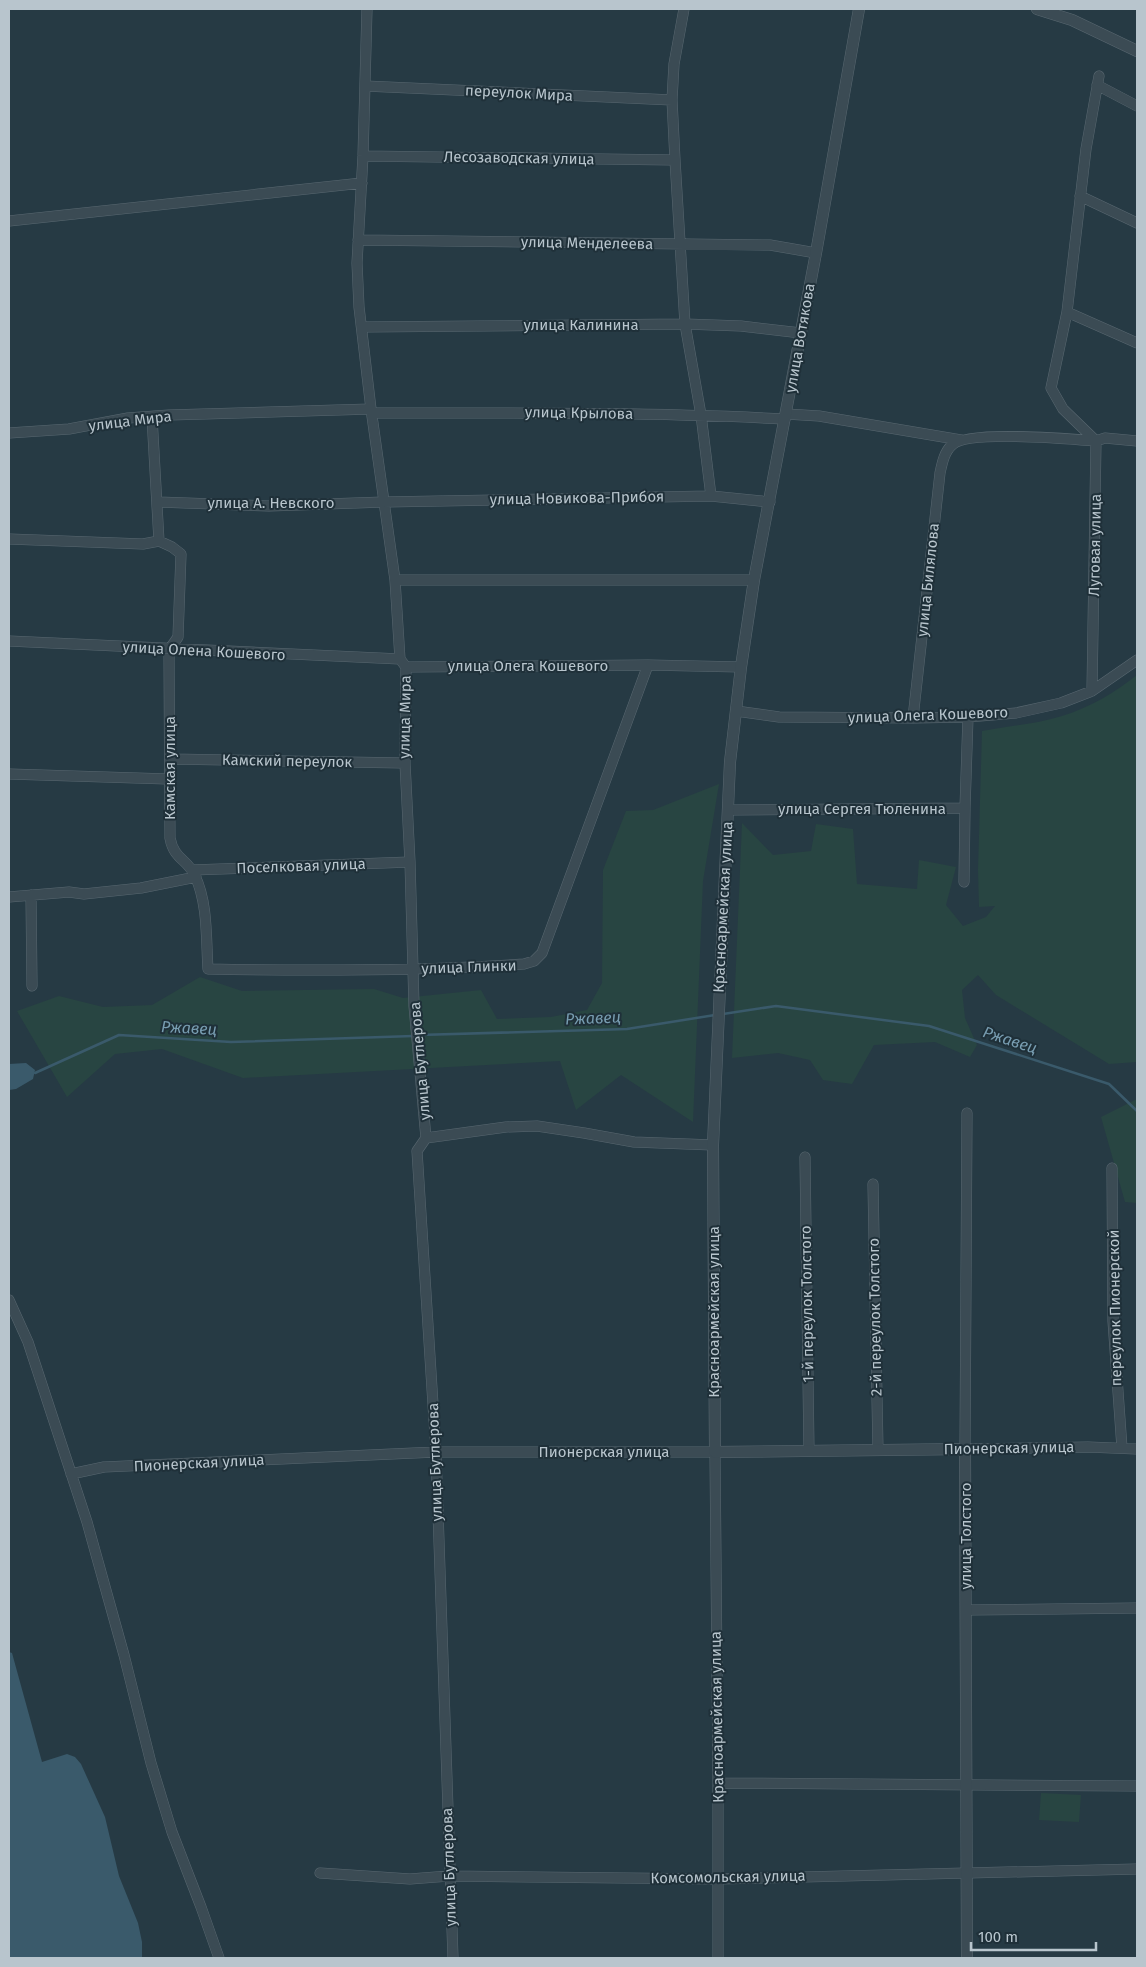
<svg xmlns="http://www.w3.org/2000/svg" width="1146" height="1967" font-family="'Fira Sans',sans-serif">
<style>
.green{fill:#284542}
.water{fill:#3a5a6b}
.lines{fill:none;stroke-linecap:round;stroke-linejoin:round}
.stream{stroke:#3a5a6b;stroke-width:2.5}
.minor-casing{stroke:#596871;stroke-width:11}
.tertiary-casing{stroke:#596871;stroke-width:12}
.minor{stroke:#3b4b54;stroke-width:10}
.tertiary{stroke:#3b4b54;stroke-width:11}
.labels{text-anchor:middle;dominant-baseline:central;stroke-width:4;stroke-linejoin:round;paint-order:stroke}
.street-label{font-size:15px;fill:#b8c5cd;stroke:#1f3039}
.water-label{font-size:16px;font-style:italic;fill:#789db1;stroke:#1f3039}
</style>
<rect width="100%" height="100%" fill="#263a44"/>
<path class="green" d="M1137,675V1062L1109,1064L996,995L978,975L962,990L965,1018L977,1045L970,1057L935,1042L874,1045L852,1084L823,1080L810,1060L778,1053L732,1058L742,823L773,855L811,851L816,824L853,829L857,884L917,889L919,860L956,867L946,905L963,926L986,917L995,906L979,907L978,870L982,731C1008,726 1037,724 1062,716C1091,707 1114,693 1137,675Z
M719,784L703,881L693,1122L621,1075L576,1110L560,1061L243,1078L162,1049L115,1054L67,1097L17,1011L59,996L103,1007L152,1005L200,977L242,991L374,989L403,998L481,990L497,1019L551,1017L587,1010L602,983L603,870L626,811L653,810Z
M1137,1099V1203L1125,1202L1101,1117Z
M1041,1793L1081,1795L1079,1822L1039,1820Z"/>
<path class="water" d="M26,1063L35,1070L33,1079L16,1089L9,1090V1064Z
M9,1652L12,1653L42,1762L67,1754L75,1757L81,1764L105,1817L119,1876L138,1923L142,1942V1958H9Z"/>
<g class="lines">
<path class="stream" d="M723,1014L776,1006L929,1026L1109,1084L1137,1111
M419,1035L627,1029L715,1015
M35,1073L119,1035L231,1042L413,1036"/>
<defs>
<path id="minor" d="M367,9L363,156L357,263L359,307L371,409L395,580L400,659L406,667L405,763L410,862L414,1006L426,1138L417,1151L436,1452L453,1958
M684,9L674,64L672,100L675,160L685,324L701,415L711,496
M1097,85L1137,106
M365,86L672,100
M363,156L675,160
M1080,196L1137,223
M9,221L362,183
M358,240L770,245L816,253
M1067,312L1137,343
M362,327L685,324L741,326L801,333
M372,413C510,413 648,412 785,419
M786,414L819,416L961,440
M152,417L159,541L172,547L181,554L178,637L169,650L170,838C174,860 188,859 195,876C208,903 206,939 208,969C313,971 419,971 524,964L534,961L542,953L648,665
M9,433L69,429L128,418L169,415L371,409
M158,502L269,506L384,502L711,496L770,502
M9,539L143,544L159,541
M395,580H754
M9,641L400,659
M406,667L648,665L741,667
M1092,691L1096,441L1105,438L1137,441
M736,711L779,717L913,718L968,717L1016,713L1061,703L1092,691L1137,660
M913,718L940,473C942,464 944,452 952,445C968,430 1071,439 1096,441L1063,409L1051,388L1067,312L1086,149L1099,76
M170,759L405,763
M9,774L168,779
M728,810L965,808L968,717
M192,870L410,862
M964,882L965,808
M31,895L32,986
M9,897L69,892L84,894L141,888L196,877
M967,1113L965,1449L1088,1447L1137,1449
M426,1138L506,1127L537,1126L584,1133L634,1142L713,1145
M805,1157L809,1451
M1112,1168L1113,1321L1122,1448
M873,1184L878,1450
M9,1300L28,1342L87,1522L124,1655L151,1763L172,1832L201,1907L219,1958
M71,1474L104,1467L436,1452H715L718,1783V1958
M966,1610L1137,1608
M718,1783L1137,1786
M320,1873L410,1879L449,1876L717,1879L1137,1869"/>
<path id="tertiary" d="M859,9L816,253L754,580L741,667L730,762L713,1145L715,1452L965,1449L967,1958
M1037,9L1072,20L1137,51"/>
</defs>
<use href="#minor" class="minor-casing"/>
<use href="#tertiary" class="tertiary-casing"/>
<use href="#minor" class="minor"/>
<use href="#tertiary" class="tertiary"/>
</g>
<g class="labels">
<g class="street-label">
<text transform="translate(519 93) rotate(3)">переулок Мира</text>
<text transform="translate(519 158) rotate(1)">Лесозаводская улица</text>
<text transform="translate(587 243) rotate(1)">улица Менделеева</text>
<text x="581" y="325">улица Калинина</text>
<text transform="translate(800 338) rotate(-80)">улица Вотякова</text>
<text transform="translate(579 413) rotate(1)">улица Крылова</text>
<text transform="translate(130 421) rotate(-7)">улица Мира</text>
<text transform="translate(577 498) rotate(-1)">улица Новикова-Прибоя</text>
<text x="271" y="503">улица А. Невского</text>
<text transform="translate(1095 545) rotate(-89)">Луговая улица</text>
<text transform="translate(928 580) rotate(-84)">улица Билялова</text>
<text transform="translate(204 651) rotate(3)">улица Олена Кошевого</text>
<text x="528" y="666">улица Олега Кошевого</text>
<text transform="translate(928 715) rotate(-2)">улица Олега Кошевого</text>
<text transform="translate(405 717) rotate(-89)">улица Мира</text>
<text transform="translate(287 761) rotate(1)">Камский переулок</text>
<text transform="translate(170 768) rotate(-90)">Камская улица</text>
<text x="862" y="809">улица Сергея Тюленина</text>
<text transform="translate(301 866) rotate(-2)">Поселковая улица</text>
<text transform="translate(723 907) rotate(-87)">Красноармейская улица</text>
<text transform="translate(469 967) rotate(-2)">улица Глинки</text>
<text transform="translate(420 1061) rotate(-95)">улица Бутлерова</text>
<text transform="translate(807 1304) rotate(-91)">1-й переулок Толстого</text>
<text transform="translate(1115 1308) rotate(-91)">переулок Пионерской</text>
<text transform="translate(714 1312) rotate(-90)">Красноармейская улица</text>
<text transform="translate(875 1317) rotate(-91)">2-й переулок Толстого</text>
<text transform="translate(1009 1448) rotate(-1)">Пионерская улица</text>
<text x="604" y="1452">Пионерская улица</text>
<text transform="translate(435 1462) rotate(-92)">улица Бутлерова</text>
<text transform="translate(199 1463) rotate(-3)">Пионерская улица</text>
<text transform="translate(966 1536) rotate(-90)">улица Толстого</text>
<text transform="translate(717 1717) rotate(-91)">Красноармейская улица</text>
<text transform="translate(449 1867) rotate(-92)">улица Бутлерова</text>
<text transform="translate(728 1877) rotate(-1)">Комсомольская улица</text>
</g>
<g class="water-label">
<text transform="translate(593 1018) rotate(-2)">Ржавец</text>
<text transform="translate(189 1028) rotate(3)">Ржавец</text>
<text transform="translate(1010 1040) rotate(18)">Ржавец</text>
</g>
</g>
<rect width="1146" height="1967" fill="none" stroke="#b8c5cd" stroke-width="20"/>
<path d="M971 1942v8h125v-8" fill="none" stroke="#b8c5cd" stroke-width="2.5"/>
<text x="978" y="1942" font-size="15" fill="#b8c5cd" stroke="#1f3039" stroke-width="4" paint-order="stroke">100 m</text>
</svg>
